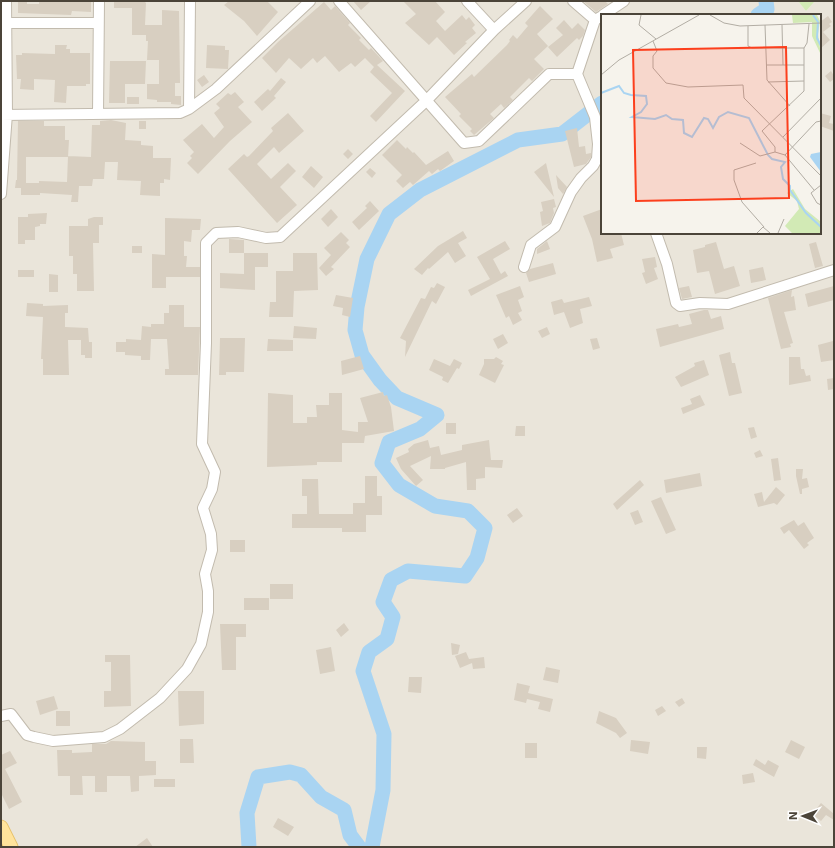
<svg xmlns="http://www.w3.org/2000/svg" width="835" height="848" font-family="Inter,sans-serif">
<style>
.residential{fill:#eae5da;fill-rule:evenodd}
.green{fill:#d2eab5}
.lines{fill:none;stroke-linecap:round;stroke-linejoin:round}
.river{stroke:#a9d4f2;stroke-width:15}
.building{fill:#d8cfc1}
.minor-casing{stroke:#c2bbae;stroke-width:12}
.major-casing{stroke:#e6c16a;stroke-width:15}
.minor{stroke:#fff;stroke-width:10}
.major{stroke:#ffe39c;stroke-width:13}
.inset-river{fill:none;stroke:#a9d4f2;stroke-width:2}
.inset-road{fill:none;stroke:#b2ada4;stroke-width:1}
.view{fill:#fc3f1d;fill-opacity:0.15;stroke:#fc3f1d;stroke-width:2}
.inset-edge{fill:none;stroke:#4b4439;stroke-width:2}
</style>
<rect width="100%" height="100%" fill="#f6f3ec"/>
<path class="residential" d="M1,1H798L806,11L815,1H834V847H1ZM602,15H820V233H602Z"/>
<path class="green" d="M798,1H815L806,11Z"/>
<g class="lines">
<path class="river" d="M758,15L767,9L766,1
M249,847L247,813L258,777L290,772L301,775L321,797L344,810L350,835L359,847
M372,847L383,790L384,734L363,671L369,652L387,639L393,617L383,602L391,580L408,571L465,576L477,558L485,528L468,511L435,506L399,485L382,463L389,442L420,429L437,415L397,398L380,380L362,355L355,330L357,307L367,259L389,214L420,190L518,140L562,134L602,103"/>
</g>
<path class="building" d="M18,1H27V4H39V1H91V12L72,11L71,15L18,13Z
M114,1H144L146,3L145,25H162V10L179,11L180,83H175V96H181V105L171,104V102H157V100L147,99V84H159V60H147L148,41H146V35H132V8H114Z
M229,1H267L278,12L257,36L244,21L224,5Z
M353,1H371L361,10Z
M403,1H435L445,12L436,21L445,31L462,15L466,20L469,17L475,25L472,28L476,33L465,42L467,43L454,55L437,37L429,45L405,23L416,14Z
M583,1H605L608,4L596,12Z
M324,2L331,10L335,6L350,23L348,25L361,38L359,40L369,50L371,48L383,61L377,65L405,91L376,122L370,116L392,93L370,72L374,67L365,58L355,67L351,63L339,72L325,56L317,63L313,58L301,69L289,58L276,73L262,58L278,42Z
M540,6L553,19L537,34L548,46L534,59L544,69L532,81L529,78L510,97L513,100L504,108L501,104L490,114L494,118L474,135L470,131L472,129L459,116L461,114L445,97L472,74L474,77L507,45L510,41L509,40L513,35L517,39L528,26L525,23Z
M828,16L832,22L829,24L831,26L823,32L830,40L820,49V22Z
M564,20L572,29L578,23L585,30L583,36L579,40L577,38L557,57L548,47L563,35L556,28Z
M55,45H67L66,49H70V53H90V84H86V86H67L66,103L54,102L55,80L34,79V90L20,89L21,79H17L16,55H22V53L55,54Z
M207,45L225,46V50H229L228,69L206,68Z
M110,61H146L145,84H125V103H109Z
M831,71L834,76V79L830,82L825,76Z
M204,75L209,82L202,87L197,80Z
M281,78L286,82L274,96L276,98L262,111L254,102L268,89L270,91Z
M235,92L244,102L238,107L252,122L230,141L198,174L187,163L192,158L190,156L194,152L183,140L202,124L214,138L224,127L214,113L220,108L216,104L228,93L231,95Z
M127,97H139V104H127Z
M288,113L304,131L279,153L274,147L257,164L271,179L288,163L296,171L280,187L297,205L277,223L228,169L244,154L247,157L249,156L273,131L271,128Z
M820,113L831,116L829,123L834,124V131L820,126Z
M111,120L126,123L125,140L141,141V145L153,146V158H171L170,180L164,179V183H160V196L140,195L141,181L117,180L118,162H105L104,179H93L92,186H79L78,202H71L72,195L40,193V195H21V188H15L16,180H17L18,121H44V126H65V140H69L68,157H26V183H39V181L67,182L68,156L91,157L92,125H100V121Z
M139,121H146V129H139Z
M577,128L579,147L585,146L586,154L591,153V157L586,164L574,167L565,131Z
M397,140L406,149L407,147L413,153L414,152L426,165L448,151L454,161L440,171L438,169L432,174L429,171L413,185L410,182L403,188L396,181L402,175L382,155Z
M348,149L353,154L348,159L343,154Z
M546,163L554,197L534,172Z
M311,166L323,177L314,188L302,177Z
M370,168L376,173L372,178L366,172Z
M556,175L567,187L563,194L558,188Z
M554,199L556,207L553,208L554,213L550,223L542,226L540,212L543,211L541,202Z
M370,201L379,211L359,230L352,222L367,208L365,206Z
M331,209L338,217L328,227L321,219Z
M602,209V233H621L624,245L610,249L613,258L597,262L592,239L583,216Z
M47,213L46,224H40V226L35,227V240H25V244H18V217H28V214Z
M94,217H103V225H99V243H93L94,291H77V274H73V256H69V226H88V219Z
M165,218L201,219L200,230H192L191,242L184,241V256H187L186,267H200V277H166V288H152V254L165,255Z
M463,231L467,238L458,243L466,256L455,263L448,252L429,269L428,268L422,275L414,269L438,246Z
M341,232L349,240L346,243L350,247L331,267L334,269L326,276L319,268L331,255L324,248Z
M229,239L244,240V253H229Z
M505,241L510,249L493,259L501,274L505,271L508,276L471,296L468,290L490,279L477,257Z
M547,241L550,249L537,254V249Z
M716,242L724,269L734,266L740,286L715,294L709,271L697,273L693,250L705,247V245Z
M816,242L823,266L815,268L809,244Z
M132,246H142V253H132Z
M244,253H268V267H255V290L220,288V273L244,274Z
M293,253H317L318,290L294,291L293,317H269L270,302H276V271H293Z
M655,257L657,267L654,268L658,279L646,284L642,273L645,272L642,259Z
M553,263L556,274L529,282L526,273L530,269Z
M763,267L766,280L751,283L749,270Z
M18,270H34V277H18Z
M49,274L58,275V292H49Z
M437,283L445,287L436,304L432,301L405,357L406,341L400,338L421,298L425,299L431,287L434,288Z
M520,286L524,297L518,300L522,311L518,313L522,320L513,325L509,316L506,318L496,295Z
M689,286L692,297L682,299L679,288Z
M834,286V300L808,307L805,294Z
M792,290L791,297L794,296L796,310L784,312L793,343L790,344L791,347L781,349L768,298Z
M336,295L353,298L350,317L342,315L343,308L333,306Z
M589,297L592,306L580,309L583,323L570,328L564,312L554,315L551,302L562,299L564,303Z
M27,303L43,304V306L68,305V313H65V327L88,328L89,342H92V358H85V355H81V340H68L69,375H43V359H41L43,317L26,316Z
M169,305H184V327H200L198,375H165V369H169L167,339H151L150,360H141V356L125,355V352H116V342H126V339L141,340L142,326L151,327V324H164V313H169Z
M704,310H708L711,319L721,316L724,329L660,347L656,329L678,324L679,327L692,324L689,314Z
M294,326L317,328L316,339L293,338Z
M547,327L550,334L542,338L538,331Z
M503,334L508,343L498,349L493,339Z
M220,338H245L244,372H226V375H219Z
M597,338L600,348L593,350L590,339Z
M268,339L293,340V351H267Z
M833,341L834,360L821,362L818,345Z
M730,352L732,363H735L742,393L729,396L719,355Z
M360,356L364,369L342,375L341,361Z
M496,357L503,361L501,364L504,365L495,383L479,375L484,364V359H494Z
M789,357H800L801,369H804L806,376L810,375L811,381L789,385Z
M434,359L450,366L454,359L462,363L459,369L457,368L448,383L442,380L443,377L429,370Z
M704,360L709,375L681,387L675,377L695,366L694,363Z
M834,378V389L828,390L827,379Z
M383,392L384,396L387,395L391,407L394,431L365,436L364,443H342V462H317V465L267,467L268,393L293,395V423H307V417H317L316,405H329V393H342V430L358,432V422H368L360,398Z
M700,395L705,405L683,414L681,408L692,404L690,399Z
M446,423H456V434H446Z
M516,426H525V436H515Z
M754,427L757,437L751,439L748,428Z
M428,440L430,448L439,446L441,455L462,450V445L489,440L491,460H503L502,468L485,467V478L476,479V490H467L466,462L445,468V469H430L431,456L410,466L423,480L416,486L401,469L396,458L409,452L408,449L414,444Z
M760,450L763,456L756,458L754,453Z
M778,458L781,480L774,481L771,459Z
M796,469H803L802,479L807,478L809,487L802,489V494H800L796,476Z
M700,473L702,486L666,493L664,480Z
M365,476H377V496H382V515H366V532H342V528H292V514H307V496H302V479H318L319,514H353V503H365Z
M640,480L644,485L617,510L613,504Z
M776,487L785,495L777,505L774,503L758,507L754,494L762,492L764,502Z
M661,497L676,530L666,534L651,501Z
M517,508L523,516L513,523L507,515Z
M638,510L643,522L635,525L630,513Z
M794,520L798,526L804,522L814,538L807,543L809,545L804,549L789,530L784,534L780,528Z
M230,540H245V552H230Z
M270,584H293V599H270Z
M244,598H269V610H244Z
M344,623L349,630L341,637L336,630Z
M220,624H246V637H236V670H222Z
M451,643L460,645L458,654L452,655Z
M331,647L335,671L320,674L316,650Z
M466,652L469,659L484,657L485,668L473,669L472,663L460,668L455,656Z
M105,655H130L131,706L104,707V691H111V662H105Z
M546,667L560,670L558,683L543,680Z
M409,677H422L421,693L408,692Z
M517,683L530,686L528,693L553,699L550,712L538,709L540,702L527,699L526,703L514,700Z
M178,691H204V724L179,726Z
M54,696L58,709L40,715L36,701Z
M682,698L685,703L679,707L675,702Z
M662,706L666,711L658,716L655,710Z
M56,711H70V726H56Z
M599,711L616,718L627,733L620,738L616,733L596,723Z
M180,739H193L194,763H180Z
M631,740L650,742L648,754L630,751Z
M791,740L805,747L799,759L785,752Z
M111,741L145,742V761H156V775L139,776V791L131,792L130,776H107V792H95V776H82L83,795H70V776H58L57,750H72V753L92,752V744H106Z
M525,743H537V758H525Z
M697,747H707L706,759L697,758Z
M10,751L17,763L5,769L22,802L9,809L1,793V755Z
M756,759L765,765L768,760L779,766L774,777L753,765Z
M753,773L755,782L743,784L742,775Z
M154,779H175V787H154Z
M821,803L834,814V820L826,815L821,821L812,814Z
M278,818L294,827L288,836L273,827Z
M147,838L153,847H135Z"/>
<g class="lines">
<defs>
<path id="minor" d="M339,1L464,143L479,141L549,74H577
M467,1L494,30
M573,1L595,20L602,16
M603,15L624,1
M1,23H98
M189,109L190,1
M98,114L99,1
M1,115L180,113L189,109L216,89L310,1
M1,194L7,114L6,1
M656,233L667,264L676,303L680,306L700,303L728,304L834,270
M524,267L531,245L555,227L571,192L581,178L593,166L597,159L598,144L595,117L577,74L595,20
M1,716L11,714L27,735L34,737L53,741L104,737L120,729L160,698L187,669L201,644L208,612V591L205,574L212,550L211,534L203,508L212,489L215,472L202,444L206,343V243L216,233L238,232L266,238L280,237L426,101L494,30L526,1"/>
<path id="major" d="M1,827L11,847"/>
</defs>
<use href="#minor" class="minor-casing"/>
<use href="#major" class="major-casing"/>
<use href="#minor" class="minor"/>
<use href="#major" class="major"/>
</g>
<g transform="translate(601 14)">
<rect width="220" height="220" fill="#f6f3ec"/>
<path d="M191,1H216L219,7L217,20L220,41L211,22V8L192,9ZM192,175L204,195L220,208V219H191L184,212L198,195L196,187L186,179Z" fill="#d2eab5"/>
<path d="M220,138V158L209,143L210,140Z" fill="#a9d4f2"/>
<path class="inset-river" d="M212,1L217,8L216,24L220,32M0,79L18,72L23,79L30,81L45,82L46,90L40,98L31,103L54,105L65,101L71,105L82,106L83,119L91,123L103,104L107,105L112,114L118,103L127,98L148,104L167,141L171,145L184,148L180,153L182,165L189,172V176L205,199L220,213"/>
<path class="inset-road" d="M40,1L38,11L55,25M109,1L123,9L139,12L220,9M164,11L166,66L189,92M181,11L182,51M147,12V32L151,34H203M52,27L56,37L52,42V54L65,69L87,73L142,71L143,84L220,162M165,51H203M0,61L18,46L98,1M167,68L203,67M182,123L220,84M139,129L159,142L174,138L184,141M174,138V133L161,117L203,77V34L206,29L208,10M155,149L133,156V166L141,188L163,213M220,171L210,179L216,189L220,191M213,176L184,141L215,108L220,107M156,219L162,213L169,219M177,219L183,205"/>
<path class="view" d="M185,33L188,184L35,187L32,36Z"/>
<rect width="220" height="220" class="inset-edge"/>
</g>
<rect width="835" height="848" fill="none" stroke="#4b4439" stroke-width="4"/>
<g transform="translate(803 816) rotate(271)" stroke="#ffffff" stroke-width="3" paint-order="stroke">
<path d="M0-3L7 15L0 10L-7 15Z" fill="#4b4439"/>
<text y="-6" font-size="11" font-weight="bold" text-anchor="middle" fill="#4b4439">N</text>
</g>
</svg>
